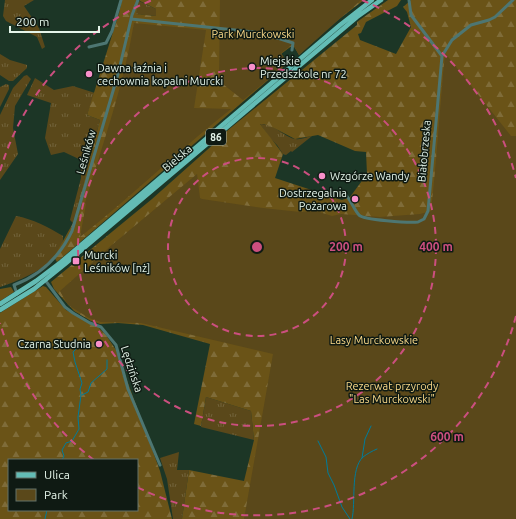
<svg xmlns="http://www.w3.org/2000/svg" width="516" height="519" font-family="Ubuntu,sans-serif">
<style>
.grass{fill:url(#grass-tufts)}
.forest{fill:url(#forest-firs);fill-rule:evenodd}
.park{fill:#5a481a}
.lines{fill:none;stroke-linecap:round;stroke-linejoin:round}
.stream{stroke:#007c9b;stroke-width:1}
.street{stroke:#4d7672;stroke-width:3}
.primary{stroke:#63bcb5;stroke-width:4.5}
.ring{fill:none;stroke:#cb4f7f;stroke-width:2;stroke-dasharray:7 5}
.poi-dot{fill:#f890ca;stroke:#0f1a13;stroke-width:1.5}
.labels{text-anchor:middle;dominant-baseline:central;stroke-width:3;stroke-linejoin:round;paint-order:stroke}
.shield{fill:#0f1a13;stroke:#a5b3aa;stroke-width:1}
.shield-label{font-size:10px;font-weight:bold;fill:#e5f5ea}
.park-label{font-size:11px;fill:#fad989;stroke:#0f1a13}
.poi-label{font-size:11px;fill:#e5f5ea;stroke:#0f1a13;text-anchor:start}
.street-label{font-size:11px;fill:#e5f5ea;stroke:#0f1a13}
.centre{fill:#cb4f7f;stroke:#0f1a13;stroke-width:2}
.ring-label{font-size:12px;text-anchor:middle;font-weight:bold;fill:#cb4f7f;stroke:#0f1a13;stroke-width:3;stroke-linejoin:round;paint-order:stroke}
</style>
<defs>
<pattern id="grass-tufts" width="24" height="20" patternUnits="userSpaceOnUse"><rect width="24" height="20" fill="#5a481a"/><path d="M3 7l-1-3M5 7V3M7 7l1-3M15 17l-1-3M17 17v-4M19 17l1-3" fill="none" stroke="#72633b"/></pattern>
<pattern id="forest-firs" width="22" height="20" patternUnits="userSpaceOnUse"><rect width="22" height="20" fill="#6a5317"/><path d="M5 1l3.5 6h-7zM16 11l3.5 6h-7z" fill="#7f6c39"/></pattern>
</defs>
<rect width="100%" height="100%" fill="#1c3626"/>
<path class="grass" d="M5,0H34L24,6L39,28L45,47L42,49L37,37L6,21L3,16Z
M139,1L156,9V16L135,14Z
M0,54L10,60L27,65V68L13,81H9L0,75Z
M27,75L31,79L15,106L13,128L18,154L0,180V115L13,88L24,76Z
M35,78L54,90L73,86L95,93L87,115L100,120L73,223L70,220L81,178V160L64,152L51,155L45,138L51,103L27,95Z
M6,84L9,85V89L0,107V87Z
M260,124C274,123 285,138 296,139C300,140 307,137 312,136L292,152L291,151L286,155L283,154L277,145L270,138Z
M16,216C33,219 48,227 63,236C65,263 21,280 0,287V249Z
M206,397L251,411L254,440L201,427Z
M179,452L177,470H189L182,519H173L167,479L160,458Z"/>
<path class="forest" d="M122,0H139L136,14L156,16V9L140,1V0H364L334,23L299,55L293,45L281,54L288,63L57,262L54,257L73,223L100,120L87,115L119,13Z
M388,0H401L397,6L366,22L361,33L358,34L360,40L396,54L411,27L407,12L403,7L411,0H516V519H182L189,470L244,481L254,440L251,411L206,397L201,426L194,424L210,344L143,325L118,323L100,324L91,321L74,311L54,289L51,282L152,199L216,142L222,135L357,25V22L361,19ZM260,124H264L274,128L295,139L318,135L355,151L366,152L367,174L350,197L342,200L275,178L283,154Z
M43,286L46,287L66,310L98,327L106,335L116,350L160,471L172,519H0V313ZM9,460H137V510H9Z
M11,287L14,292L0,301V289Z"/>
<path class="park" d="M220,0H361L299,55L293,44L281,53L288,63L243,100L219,81Z
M134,23L206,30L194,108L231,109C179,150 132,196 80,237L86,204L85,203C103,143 124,84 134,23Z
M445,53L511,136H516V519H244L273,354L141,323L101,322L89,318L68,305L60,291L113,244L197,174L200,198L202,199L263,208L300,212L316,211L332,216L341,214L380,217L420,214L431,211C437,158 440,105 445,53Z"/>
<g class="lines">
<path class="stream" d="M82,395L88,392L91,383L107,369V360
M318,441L326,457L328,473L334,485L342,507L350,519
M362,458L365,439L371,426
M62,460L64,456L62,450L66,443L72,441L79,429L78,417L81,395L80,389L82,383L75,362L73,352L77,348
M45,519L47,510
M352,519C356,503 350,469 363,457C367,454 372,451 377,449"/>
<path class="street" d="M131,19L262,33L293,43L292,50
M89,47L106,43L112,31L121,0
M442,56L452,40L471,25L489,20L495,17L513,0
M345,194C351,200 353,208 359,215C363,220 409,223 418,222L424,219L428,211L442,56L411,15L409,0
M45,280L65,307L73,313L90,323L101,327L116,345L128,389L160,465
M17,294L14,285C41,275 60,256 72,231L118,74L132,15L138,0"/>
<path class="primary" d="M0,304L36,281L61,262L340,25L372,0
M0,310L34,289L65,264L357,17L381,0"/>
</g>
<g class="ring">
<circle cx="257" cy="247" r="89"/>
<circle cx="257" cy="247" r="179"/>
<path d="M516 316A268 268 0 0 1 137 487M94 460A268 268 0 0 1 0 323M0 171A268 268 0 0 1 152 0M362 0A268 268 0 0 1 516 178"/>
</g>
<g class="poi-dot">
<circle cx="252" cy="67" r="4"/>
<circle cx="89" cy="74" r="4"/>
<circle cx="322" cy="176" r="4"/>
<circle cx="355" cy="199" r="4"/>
<rect x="72" y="257" width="8" height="8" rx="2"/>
<circle cx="99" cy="344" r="4"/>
</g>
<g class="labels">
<rect class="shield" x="206" y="129" width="20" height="16" rx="3"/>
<g class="shield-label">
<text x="216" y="137">86</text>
</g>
<g class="park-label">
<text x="253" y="34">Park Murckowski</text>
<text x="374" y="340">Lasy Murckowskie</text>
<text x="392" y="386">Rezerwat przyrody<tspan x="392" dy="13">"Las Murckowski"</tspan></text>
</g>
<g class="poi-label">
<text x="260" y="61">Miejskie<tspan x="260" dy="13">Przedszkole nr 72</tspan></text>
<text x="97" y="68">Dawna łaźnia i<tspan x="97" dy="13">cechownia kopalni Murcki</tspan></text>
<text x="330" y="176">Wzgórze Wandy</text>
<text x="347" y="193" text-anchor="end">Dostrzegalnia<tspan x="347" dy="13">Pożarowa</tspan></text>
<text x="84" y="255">Murcki<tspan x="84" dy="13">Leśników [nż]</tspan></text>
<text x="91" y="344" text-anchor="end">Czarna Studnia</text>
</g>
<g class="street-label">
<text transform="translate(424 151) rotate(-85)">Białobrzeska</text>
<text transform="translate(86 152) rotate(-74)">Leśników</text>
<text transform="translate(177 158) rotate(-40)">Bielska</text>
<text transform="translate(132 369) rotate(72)">Lędzińska</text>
</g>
</g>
<circle cx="257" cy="247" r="6" class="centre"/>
<g class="ring-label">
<text x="346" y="251">200 m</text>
<text x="436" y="251">400 m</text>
<text x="447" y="441">600 m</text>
</g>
<rect x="8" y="459" width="130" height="52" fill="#0f1a13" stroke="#657269"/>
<rect x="16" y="472" width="20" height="6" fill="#63bcb5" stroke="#657269"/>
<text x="44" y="479" font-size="12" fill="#e5f5ea">Ulica</text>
<rect x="16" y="489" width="20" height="12" fill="#5a481a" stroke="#657269"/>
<text x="44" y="499" font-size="12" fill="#e5f5ea">Park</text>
<path d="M10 26v6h89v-6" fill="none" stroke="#e5f5ea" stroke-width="2"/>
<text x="16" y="26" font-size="12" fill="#e5f5ea" stroke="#0f1a13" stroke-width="3" paint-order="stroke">200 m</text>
</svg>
